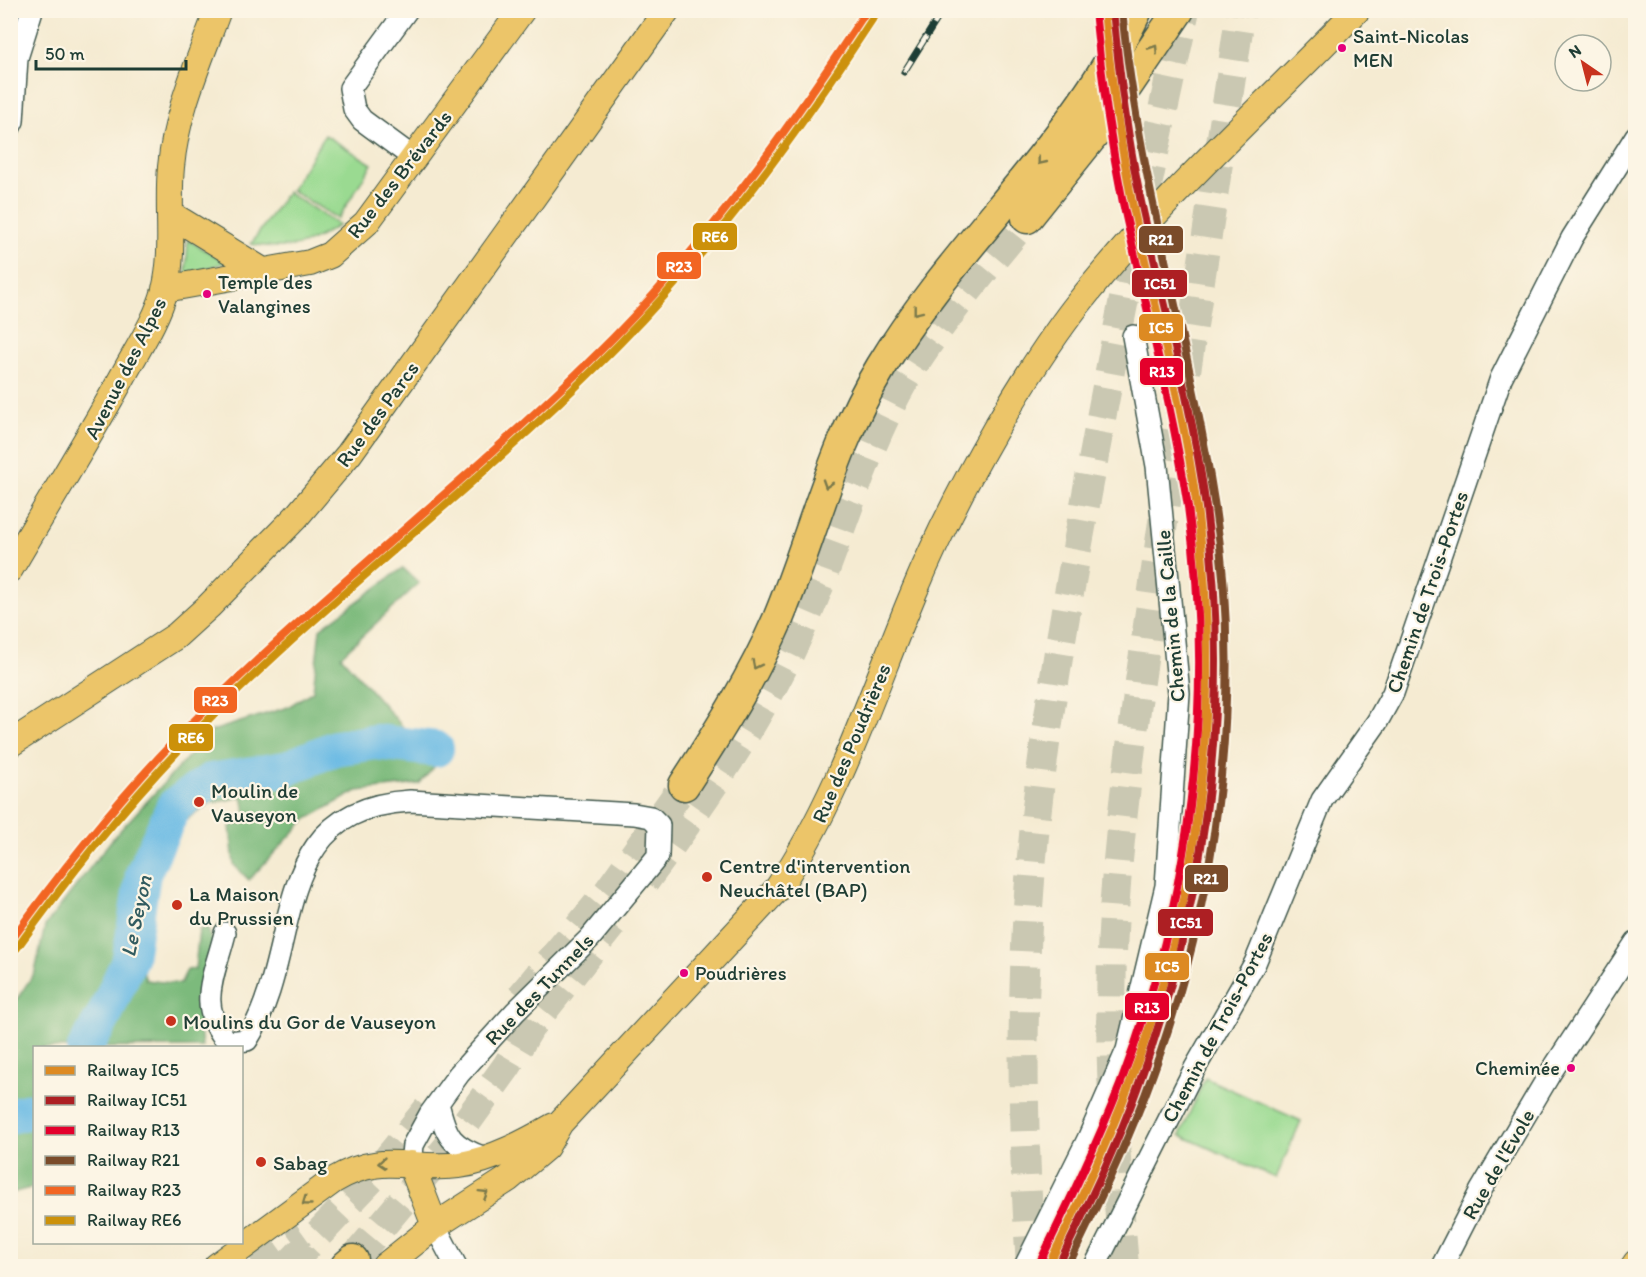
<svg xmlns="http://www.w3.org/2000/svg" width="1646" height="1277" font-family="Itim,sans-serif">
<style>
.green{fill:#9ada91;stroke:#5c8c62;stroke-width:1.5}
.forest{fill:#7bba7b;stroke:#4d7c58;stroke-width:1.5}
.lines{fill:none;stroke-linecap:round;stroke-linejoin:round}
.river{stroke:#69bae4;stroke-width:36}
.highway-tunnel{stroke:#cac8b2;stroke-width:30;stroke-dasharray:30 15;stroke-linecap:butt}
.minor-casing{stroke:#3f574c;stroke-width:24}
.major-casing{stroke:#3f574c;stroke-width:28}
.highway-casing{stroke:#3f574c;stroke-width:33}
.minor{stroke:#fff;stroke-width:21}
.major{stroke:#ecc569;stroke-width:26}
.highway{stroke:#ecc569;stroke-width:30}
.rail-casing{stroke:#1f3d34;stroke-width:7}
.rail{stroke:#fcf5e5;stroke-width:4.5;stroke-dasharray:14;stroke-linecap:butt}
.rail-1-casing{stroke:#fcf5e5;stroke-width:12}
.rail-2-casing{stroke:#fcf5e5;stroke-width:12}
.rail-3-casing{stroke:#fcf5e5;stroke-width:12}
.rail-4-casing{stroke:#fcf5e5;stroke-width:12}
.rail-5-casing{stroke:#fcf5e5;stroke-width:12}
.rail-6-casing{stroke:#fcf5e5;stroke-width:12}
.rail-1{stroke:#dd8a22;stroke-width:8}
.rail-2{stroke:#ad1f23;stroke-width:8}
.rail-3{stroke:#e4002b;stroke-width:8}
.rail-4{stroke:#7a4b2a;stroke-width:8}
.rail-5{stroke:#f26522;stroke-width:8}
.rail-6{stroke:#cc910a;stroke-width:8}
.oneway{stroke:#7b7a4c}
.bus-dot{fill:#e5007d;stroke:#fcf5e5;stroke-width:2}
.poi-dot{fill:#c8321e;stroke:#fcf5e5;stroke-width:2}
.labels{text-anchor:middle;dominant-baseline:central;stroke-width:4.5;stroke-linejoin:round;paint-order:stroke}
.bus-label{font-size:20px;fill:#1f3d34;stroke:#fcf5e5;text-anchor:start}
.street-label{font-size:21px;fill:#1f3d34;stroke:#fcf5e5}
.poi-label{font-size:21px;fill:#1f3d34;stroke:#fcf5e5;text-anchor:start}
.water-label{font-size:22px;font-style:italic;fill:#325c60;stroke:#fcf5e5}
.line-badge{stroke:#fcf5e5;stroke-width:2}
.badge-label{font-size:16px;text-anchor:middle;font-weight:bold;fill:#fff}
</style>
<rect width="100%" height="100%" fill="#fcf5e5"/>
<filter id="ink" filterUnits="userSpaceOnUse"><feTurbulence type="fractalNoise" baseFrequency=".0167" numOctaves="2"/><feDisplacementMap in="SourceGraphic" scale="12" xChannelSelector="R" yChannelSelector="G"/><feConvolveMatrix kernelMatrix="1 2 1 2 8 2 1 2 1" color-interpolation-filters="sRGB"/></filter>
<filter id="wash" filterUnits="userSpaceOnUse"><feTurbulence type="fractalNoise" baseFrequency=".008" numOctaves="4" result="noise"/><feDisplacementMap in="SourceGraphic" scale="24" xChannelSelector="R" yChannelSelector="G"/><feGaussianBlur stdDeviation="1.35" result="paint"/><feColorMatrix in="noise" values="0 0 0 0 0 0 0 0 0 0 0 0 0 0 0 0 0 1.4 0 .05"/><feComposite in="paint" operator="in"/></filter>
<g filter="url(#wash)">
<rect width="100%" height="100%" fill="#f5ebd2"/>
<path class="green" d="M325,135L372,164L338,219L291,190Z
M287,192L339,225C305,247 291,251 251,244Z
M188,240L226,262L190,274L186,272Z
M1205,1078L1301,1121L1276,1178L1180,1135Z"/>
<path class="forest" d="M403,568L419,583L341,656L436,765L419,784L357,791L305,820L249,880L234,865L230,826L248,822L242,797L211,803L177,825L153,866L137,956L146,980L180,984L187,970L195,969L199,930L207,927L215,949L199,1017L202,1047L34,1048V1187L11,1193V1008L35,972L45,926L113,838L212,731L288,707L313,691L320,629Z"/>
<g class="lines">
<path class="river" d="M85,1048L104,1016L130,958L143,874L174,806L210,781L285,769L335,748L376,742L436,749
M10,1116L34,1110"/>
</g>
</g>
<g filter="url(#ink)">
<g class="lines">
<path class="highway-tunnel" d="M645,881C703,802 760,720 800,631C837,550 858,462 902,384C937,324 984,271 1027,218
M521,997L608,892L684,785
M353,1260L453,1141L507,1066L530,1027L612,924
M255,1266L302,1232
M288,1266L373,1177L433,1103
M1031,1266C1024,1160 1021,1054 1026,947C1032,798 1058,651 1085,505C1115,339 1148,175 1185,10
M1124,1266C1115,1163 1109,1059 1112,955C1116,831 1137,706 1154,583C1182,392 1213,201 1241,10"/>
<defs>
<path id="minor" d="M407,10L350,88L354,109L362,120L415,159
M10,127L13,121L17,58L32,10
M225,933C215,975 195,1006 228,1042L247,1040C304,950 265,809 410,801L634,814L651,817L659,825L658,856L590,938L515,1012L459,1074L430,1114L413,1145L411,1164
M438,1103C446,1137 451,1146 485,1158
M435,1226L456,1266
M1025,1266L1088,1139L1127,1050L1166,886L1179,693L1157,466L1133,336
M1095,1266L1195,1068L1255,963L1322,800L1377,722L1393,693L1501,378L1572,238L1636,136
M1442,1266L1481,1190L1551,1072L1636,942"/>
<path id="major" d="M170,214L263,271
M165,289L310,263L330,255L366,223L522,10
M10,569C48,504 87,441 123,376C138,348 157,320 165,290C175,250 167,208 171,167C176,112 199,62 218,10
M10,744L176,636L209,606L296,517L349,454L667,10
M411,1164L435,1226
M217,1266L334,1180C384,1150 411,1172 460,1165C493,1160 526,1142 554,1126
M385,1266L435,1226L508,1179L546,1147L560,1123L778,888C839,798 872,692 914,592C937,537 965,482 995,430C1019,389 1045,347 1074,309C1158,201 1262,109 1357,10
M1634,1266L1636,1263"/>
<path id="highway" d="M1027,218L1096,132L1179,10
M684,785C719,731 753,677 778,619C813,535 833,445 881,367C957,241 1074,145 1137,10
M346,1266L353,1260"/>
</defs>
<use href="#minor" class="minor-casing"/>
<use href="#major" class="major-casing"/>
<use href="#highway" class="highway-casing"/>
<use href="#minor" class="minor"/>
<use href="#major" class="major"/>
<use href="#highway" class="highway"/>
<defs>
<path id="rail" d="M904,72L943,10"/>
</defs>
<use href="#rail" class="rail-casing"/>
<use href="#rail" class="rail"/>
<defs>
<path id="rail-1" d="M1048,1266C1077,1208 1105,1149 1128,1088C1199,904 1223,703 1197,508C1183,403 1152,300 1131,197C1119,135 1110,73 1104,10"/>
<path id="rail-2" d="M1058,1266C1086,1208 1115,1150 1137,1089C1206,902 1232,706 1206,508C1192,403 1162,300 1140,197C1127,135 1119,73 1113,10"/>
<path id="rail-3" d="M1040,1262C1068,1204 1096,1146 1120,1085C1190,903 1216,700 1188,507C1172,404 1145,304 1123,203C1110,139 1101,75 1095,11"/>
<path id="rail-4" d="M1068,1266C1095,1210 1122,1154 1145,1095C1217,909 1245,699 1214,501C1188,336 1138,177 1122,10"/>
<path id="rail-5" d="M10,942C69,860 135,778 207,708C338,580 484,468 613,338C710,239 791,126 867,10"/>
<path id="rail-6" d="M17,948C75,867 139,788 210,718C341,587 491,475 620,343C718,243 799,131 875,15"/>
</defs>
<use href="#rail-1" class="rail-1-casing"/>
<use href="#rail-2" class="rail-2-casing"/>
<use href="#rail-3" class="rail-3-casing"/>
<use href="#rail-4" class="rail-4-casing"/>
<use href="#rail-5" class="rail-5-casing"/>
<use href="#rail-6" class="rail-6-casing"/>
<use href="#rail-1" class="rail-1"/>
<use href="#rail-2" class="rail-2"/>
<use href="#rail-3" class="rail-3"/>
<use href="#rail-4" class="rail-4"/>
<use href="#rail-5" class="rail-5"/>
<use href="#rail-6" class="rail-6"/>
</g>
<defs><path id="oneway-chevron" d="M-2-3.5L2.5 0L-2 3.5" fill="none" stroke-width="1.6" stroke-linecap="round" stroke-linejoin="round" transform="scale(1.5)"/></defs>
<g class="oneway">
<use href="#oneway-chevron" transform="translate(1154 49) rotate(-57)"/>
<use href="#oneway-chevron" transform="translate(1041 161) rotate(129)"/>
<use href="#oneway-chevron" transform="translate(917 311) rotate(128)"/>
<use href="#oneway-chevron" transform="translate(827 484) rotate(108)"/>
<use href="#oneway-chevron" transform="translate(756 665) rotate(117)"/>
<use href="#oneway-chevron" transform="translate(382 1163) rotate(175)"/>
<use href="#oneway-chevron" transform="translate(484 1194) rotate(-32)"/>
<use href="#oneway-chevron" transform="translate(306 1202) rotate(144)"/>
</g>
</g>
<g class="bus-dot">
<circle cx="1342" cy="48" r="5"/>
<circle cx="207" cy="294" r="5"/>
<circle cx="684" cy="973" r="5"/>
<circle cx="1571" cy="1068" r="5"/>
</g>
<g class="poi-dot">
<circle cx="199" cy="802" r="6"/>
<circle cx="707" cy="877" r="6"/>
<circle cx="177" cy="905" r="6"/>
<circle cx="171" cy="1021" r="6"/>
<circle cx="261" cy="1162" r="6"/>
</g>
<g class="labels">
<g class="bus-label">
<text x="1353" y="36">Saint-Nicolas<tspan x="1353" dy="24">MEN</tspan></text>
<text x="218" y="282">Temple des<tspan x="218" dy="24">Valangines</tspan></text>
<text x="695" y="973">Poudrières</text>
<text x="1560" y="1068" text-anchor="end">Cheminée</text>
</g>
<g class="street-label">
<text transform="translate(399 174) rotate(-52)">Rue des Brévards</text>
<text transform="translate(125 368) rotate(-63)">Avenue des Alpes</text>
<text transform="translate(377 414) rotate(-54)">Rue des Parcs</text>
<text transform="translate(1427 592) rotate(-71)">Chemin de Trois-Portes</text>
<text transform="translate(1170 616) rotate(-95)">Chemin de la Caille</text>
<text transform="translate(851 743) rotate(-67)">Rue des Poudrières</text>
<text transform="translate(539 989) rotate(-46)">Rue des Tunnels</text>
<text transform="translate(1217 1027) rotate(-62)">Chemin de Trois-Portes</text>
<text transform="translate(1498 1164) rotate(-60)">Rue de l'Evole</text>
</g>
<g class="poi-label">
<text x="211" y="790">Moulin de<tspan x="211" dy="24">Vauseyon</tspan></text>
<text x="719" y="865">Centre d'intervention<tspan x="719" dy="24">Neuchâtel (BAP)</tspan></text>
<text x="189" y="893">La Maison<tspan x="189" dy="24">du Prussien</tspan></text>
<text x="183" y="1021">Moulins du Gor de Vauseyon</text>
<text x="273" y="1162">Sabag</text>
</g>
<g class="water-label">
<text transform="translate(136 916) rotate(-78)">Le Seyon</text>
</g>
</g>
<g class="line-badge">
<rect x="692" y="222" width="46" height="29" rx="6" fill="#cc910a"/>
<rect x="1138" y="225" width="46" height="29" rx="6" fill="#7a4b2a"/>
<rect x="656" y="251" width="46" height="29" rx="6" fill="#f26522"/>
<rect x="1131" y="269" width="57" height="29" rx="6" fill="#ad1f23"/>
<rect x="1138" y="313" width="46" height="29" rx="6" fill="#dd8a22"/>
<rect x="1139" y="357" width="45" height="29" rx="6" fill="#e4002b"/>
<rect x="193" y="686" width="45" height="28" rx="6" fill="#f26522"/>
<rect x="168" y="723" width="46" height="29" rx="6" fill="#cc910a"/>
<rect x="1184" y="864" width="45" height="29" rx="6" fill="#7a4b2a"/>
<rect x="1157" y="908" width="57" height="29" rx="6" fill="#ad1f23"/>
<rect x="1144" y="952" width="46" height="29" rx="6" fill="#dd8a22"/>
<rect x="1124" y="992" width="46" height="29" rx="6" fill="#e4002b"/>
</g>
<g class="badge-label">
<text x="715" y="242">RE6</text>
<text x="1161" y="245">R21</text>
<text x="679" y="272">R23</text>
<text x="1160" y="289">IC51</text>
<text x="1161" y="333">IC5</text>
<text x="1162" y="377">R13</text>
<text x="215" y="706">R23</text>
<text x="191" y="743">RE6</text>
<text x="1206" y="884">R21</text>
<text x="1186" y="928">IC51</text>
<text x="1167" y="972">IC5</text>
<text x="1147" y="1013">R13</text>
</g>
<rect width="1646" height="1277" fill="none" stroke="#fcf5e5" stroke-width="36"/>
<rect x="33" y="1046" width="210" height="198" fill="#fcf5e5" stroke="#a4ab9e" stroke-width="1.5"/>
<rect x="45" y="1066" width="30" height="9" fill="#dd8a22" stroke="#a4ab9e" stroke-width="1.5"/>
<text x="87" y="1076" font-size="18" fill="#1f3d34">Railway IC5</text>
<rect x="45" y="1096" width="30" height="9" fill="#ad1f23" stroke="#a4ab9e" stroke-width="1.5"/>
<text x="87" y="1106" font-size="18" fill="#1f3d34">Railway IC51</text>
<rect x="45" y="1126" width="30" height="9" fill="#e4002b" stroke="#a4ab9e" stroke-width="1.5"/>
<text x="87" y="1136" font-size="18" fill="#1f3d34">Railway R13</text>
<rect x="45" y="1156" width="30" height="9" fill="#7a4b2a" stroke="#a4ab9e" stroke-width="1.5"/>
<text x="87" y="1166" font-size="18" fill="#1f3d34">Railway R21</text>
<rect x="45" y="1186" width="30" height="9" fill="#f26522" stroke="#a4ab9e" stroke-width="1.5"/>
<text x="87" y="1196" font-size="18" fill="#1f3d34">Railway R23</text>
<rect x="45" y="1216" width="30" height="9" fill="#cc910a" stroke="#a4ab9e" stroke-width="1.5"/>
<text x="87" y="1226" font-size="18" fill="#1f3d34">Railway RE6</text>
<g transform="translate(1583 63) rotate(325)"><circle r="28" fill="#fcf5e5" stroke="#a4ab9e" stroke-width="1.5"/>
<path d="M0-4.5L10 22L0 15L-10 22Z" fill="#c8321e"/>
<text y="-9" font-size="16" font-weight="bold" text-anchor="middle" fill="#1f3d34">N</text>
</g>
<path d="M36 60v9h150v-9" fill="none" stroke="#1f3d34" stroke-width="3"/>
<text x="45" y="60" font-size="18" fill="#1f3d34" stroke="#fcf5e5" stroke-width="4.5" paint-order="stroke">50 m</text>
</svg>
